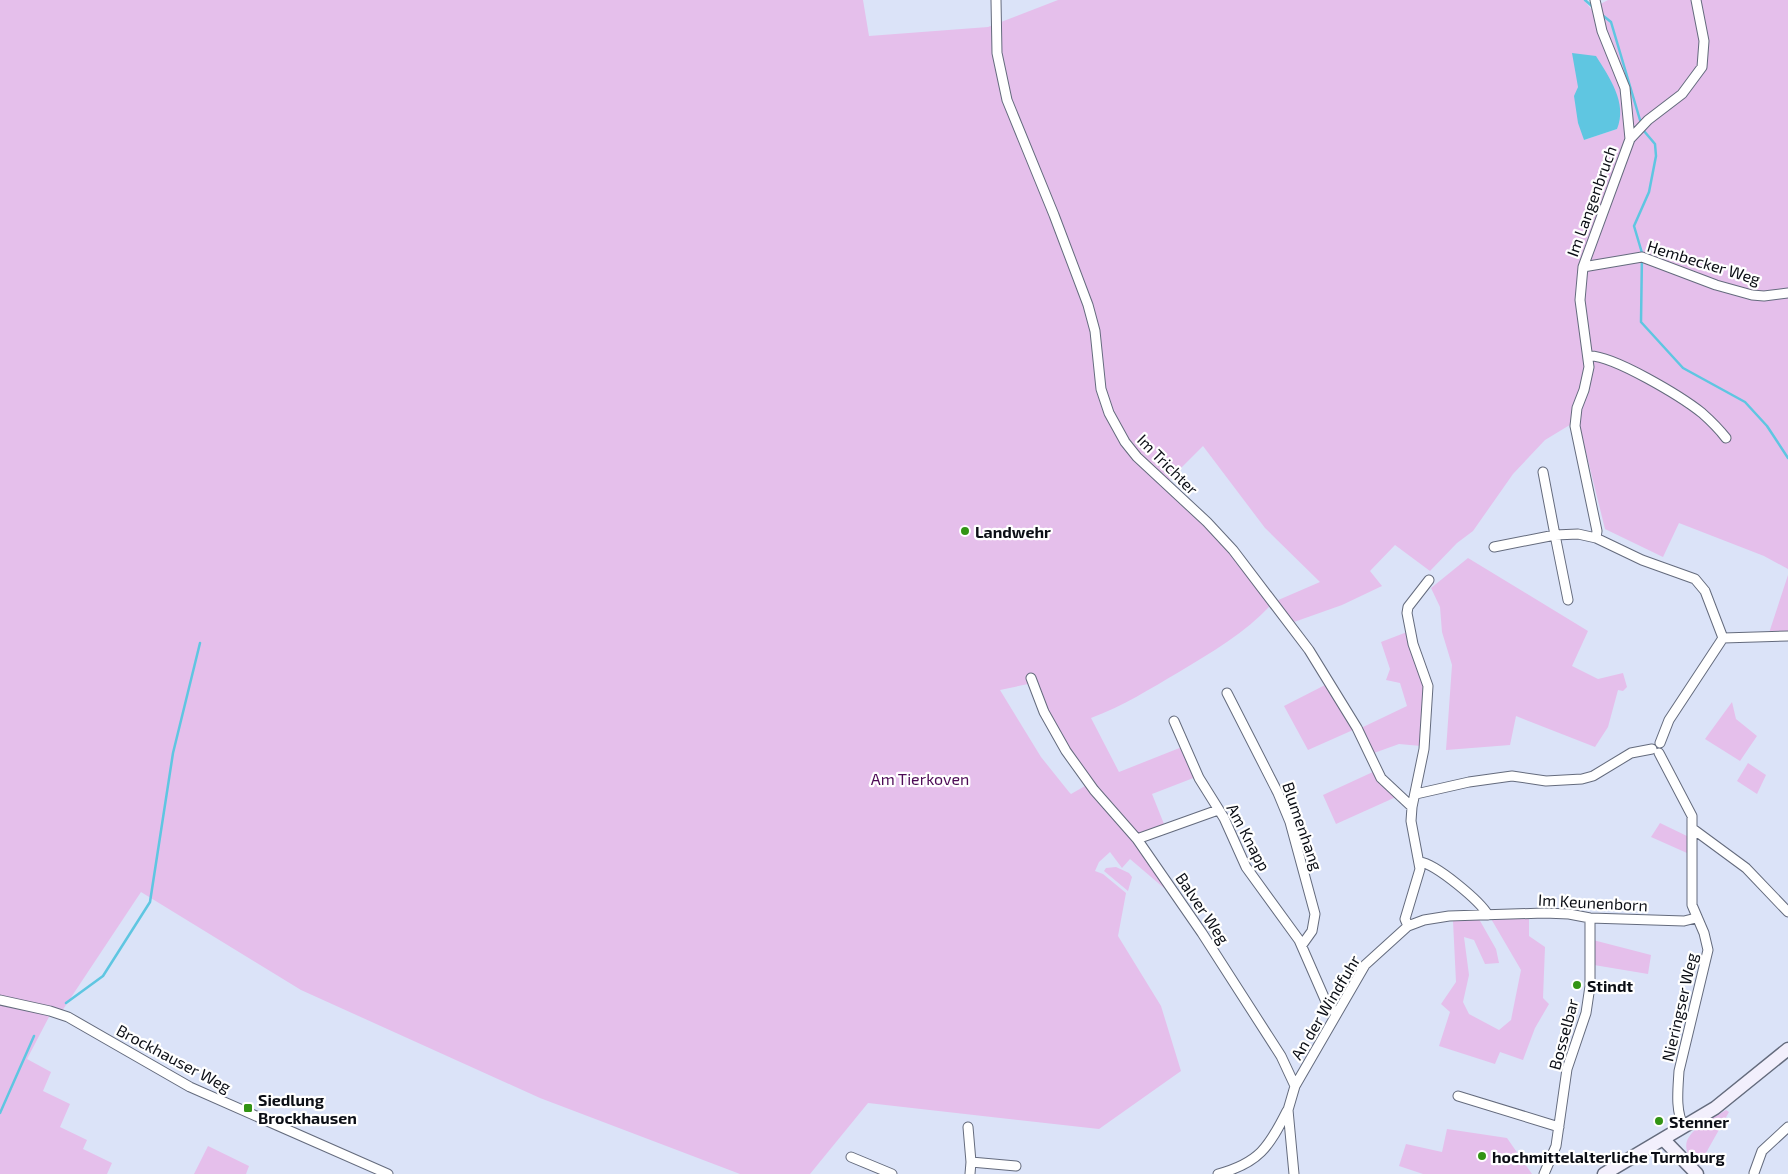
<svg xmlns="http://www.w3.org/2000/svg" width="1788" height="1174" font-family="'Exo 2',sans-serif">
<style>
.green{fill:#e5bfeb;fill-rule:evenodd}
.water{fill:#5fc6e1}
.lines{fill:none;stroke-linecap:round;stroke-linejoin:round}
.stream{stroke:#5fc6e1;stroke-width:2.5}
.street-casing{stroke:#646b7d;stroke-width:11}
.secondary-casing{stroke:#646b7d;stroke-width:15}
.street{stroke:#fff;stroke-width:9}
.secondary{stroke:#f2effc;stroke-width:12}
.poi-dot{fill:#329414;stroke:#fff;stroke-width:2}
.labels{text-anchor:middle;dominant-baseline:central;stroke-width:4.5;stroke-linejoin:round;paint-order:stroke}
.street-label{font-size:16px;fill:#0b0e15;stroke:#fff}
.poi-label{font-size:16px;font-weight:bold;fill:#0b0e15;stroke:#fff;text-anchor:start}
.park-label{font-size:16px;fill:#4d0b56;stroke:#fff}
</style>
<rect width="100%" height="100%" fill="#dbe3f8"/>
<path class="green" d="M0,0H863L869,36L988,27L1058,0H1584L1591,9L1608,0H1788V569L1764,556L1679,523L1663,557L1605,529L1578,420L1545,440L1513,474L1473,531L1457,543L1430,571L1395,545L1370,571L1382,586L1342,605L1294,622L1276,601L1320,582L1265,528L1203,446L1167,482L1234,544L1271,605C1245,633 1212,652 1179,672C1150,689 1123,706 1091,718L1119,772L1182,747L1196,777L1152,794L1164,824L1137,837L1067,760L1043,720L1028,684L1000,690L1041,757L1069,792L1071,794L1085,786L1136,842L1165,885L1164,888L1130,859L1122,868L1110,852L1099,862L1095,871L1103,874L1126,893L1118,936L1161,1006L1181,1071L1099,1129L868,1103L810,1174H740L540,1098L301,990L141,892L62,1011L0,997ZM1578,87L1617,129L1584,140L1575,97Z
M1468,558L1588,631L1572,666L1598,679L1623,673L1627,687L1623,691L1618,690L1608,727L1595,747L1516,716L1510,745L1446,750L1452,665L1442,632L1440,607L1431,588Z
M1788,575V634L1769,633Z
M1407,632L1426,685L1421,746L1399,744L1374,753L1361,728L1407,706L1400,683L1386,680L1390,669L1381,642Z
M1327,684L1353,730L1308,750L1284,706Z
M1732,702L1736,719L1757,736L1740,761L1705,739Z
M1748,763L1766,775L1757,794L1737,781Z
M1375,771L1396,797L1336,824L1323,795Z
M1660,823L1689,837L1687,853L1651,837Z
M1116,867L1129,873L1132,877L1128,891L1104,871L1106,868Z
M1490,917H1529V936L1545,947L1543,998L1549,1004L1535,1028L1523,1060L1500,1052L1495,1064L1439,1046L1450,1012L1441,1004L1456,982L1453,921L1479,919L1496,949L1499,963L1485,964L1474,940L1464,937L1469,975L1463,1002L1469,1014L1499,1030L1511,1020L1521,970Z
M1593,940L1651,955L1648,974L1594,965Z
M0,1003L50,1015L27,1059L51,1072L43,1091L70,1104L60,1127L87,1140L83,1149L112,1163L107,1174H0Z
M1726,1110L1729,1112L1698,1167C1668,1138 1702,1125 1726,1110Z
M1447,1129L1507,1138L1532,1174H1423L1399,1166L1406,1144L1442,1152Z
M208,1146L249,1166L246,1174H194Z"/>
<path class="water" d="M1572,53L1596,56C1609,77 1628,103 1617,129L1584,140L1578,123L1574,96L1578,87Z"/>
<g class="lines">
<path class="stream" d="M1585,0L1593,7
M1601,14L1611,22L1640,120
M1644,131L1655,144L1656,156L1649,192L1634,226L1642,253L1641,322L1683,368L1745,402L1767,426L1788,458
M66,1003L103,976L150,902L173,753L200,643
M0,1113L34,1036"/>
<defs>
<path id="street" d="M996,0L997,53L1007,100L1054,215L1088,305L1095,331L1101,389L1109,413L1125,442L1137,457L1207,522L1233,550L1309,650L1357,728L1381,778L1412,807
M1595,0L1602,31L1625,88L1630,139
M1583,267L1642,257L1716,285L1752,295L1764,296L1788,293
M1589,356C1613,355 1682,397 1702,413C1711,421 1719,429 1726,438
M1543,472L1555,535L1578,534L1596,538L1642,560L1695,579L1705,591L1723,638L1788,636
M1596,538L1597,531L1575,426L1577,408L1584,390L1589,367L1580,300L1583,267L1630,139L1648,120L1682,94L1702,67L1704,41L1696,0
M1494,547L1555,535L1568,600
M1031,678L1044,712L1066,751L1094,790L1137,839L1202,933L1281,1056L1295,1086
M1227,693L1278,793L1290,822L1315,914L1312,931L1302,945
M1174,721L1199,778L1224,818L1246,867L1299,940L1327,1004L1336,1013
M1660,743L1669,720L1723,638
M1659,753L1692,816V905L1704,933L1708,950L1679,1071C1678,1089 1675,1111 1684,1127
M1416,794L1469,782L1512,776L1546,781L1582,779L1593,776L1631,753L1652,749
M1693,829L1746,868L1788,912
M1137,839L1218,810
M1420,862C1436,864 1480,901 1488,915
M1408,926L1424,920L1449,916L1544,913L1569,914L1590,918L1684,921L1696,918
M0,1000L50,1011L68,1017L190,1087L388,1174
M1458,1096L1559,1127
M968,1127L971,1162
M851,1157L892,1174
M1754,1173L1762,1151L1788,1127
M970,1174L971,1162L1016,1166
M1218,1174C1259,1163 1269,1147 1287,1111
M1294,1174L1288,1110L1295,1086L1365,965L1408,926L1405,919L1420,869L1411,821L1412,807L1424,749L1428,686L1413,644L1407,613L1408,607L1429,580
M1544,1174L1556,1146L1567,1069L1586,1013L1590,986V918"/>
<path id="secondary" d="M1664,1140L1697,1174
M1604,1174L1715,1108L1788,1049"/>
</defs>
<use href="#street" class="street-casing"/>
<use href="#secondary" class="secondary-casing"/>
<use href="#street" class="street"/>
<use href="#secondary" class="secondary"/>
</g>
<g class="poi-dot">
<circle cx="965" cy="531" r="5"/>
<circle cx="1577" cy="985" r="5"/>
<rect x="243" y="1103" width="10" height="10" rx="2.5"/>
<circle cx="1659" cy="1121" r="5"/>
<circle cx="1482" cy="1156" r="5"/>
</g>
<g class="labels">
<g class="street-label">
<text transform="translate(1591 201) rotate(-70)">Im Langenbruch</text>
<text transform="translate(1704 262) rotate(17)">Hembecker Weg</text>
<text transform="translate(1168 464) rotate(45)">Im Trichter</text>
<text transform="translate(1303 826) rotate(71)">Blumenhang</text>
<text transform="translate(1249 837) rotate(62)">Am Knapp</text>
<text transform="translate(1593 902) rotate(3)">Im Keunenborn</text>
<text transform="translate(1203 908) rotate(56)">Balver Weg</text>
<text transform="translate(1325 1007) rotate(-59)">An der Windfuhr</text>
<text transform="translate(1679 1007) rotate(-77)">Nieringser Weg</text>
<text transform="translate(1563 1034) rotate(-75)">Bosselbar</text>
<text transform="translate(174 1058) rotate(28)">Brockhauser Weg</text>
</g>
<g class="poi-label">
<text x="975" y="531">Landwehr</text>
<text x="1587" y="985">Stindt</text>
<text x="258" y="1099">Siedlung<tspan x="258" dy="18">Brockhausen</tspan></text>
<text x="1669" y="1121">Stenner</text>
<text x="1492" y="1156">hochmittelalterliche Turmburg</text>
</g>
<g class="park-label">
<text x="920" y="778">Am Tierkoven</text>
</g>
</g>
</svg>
